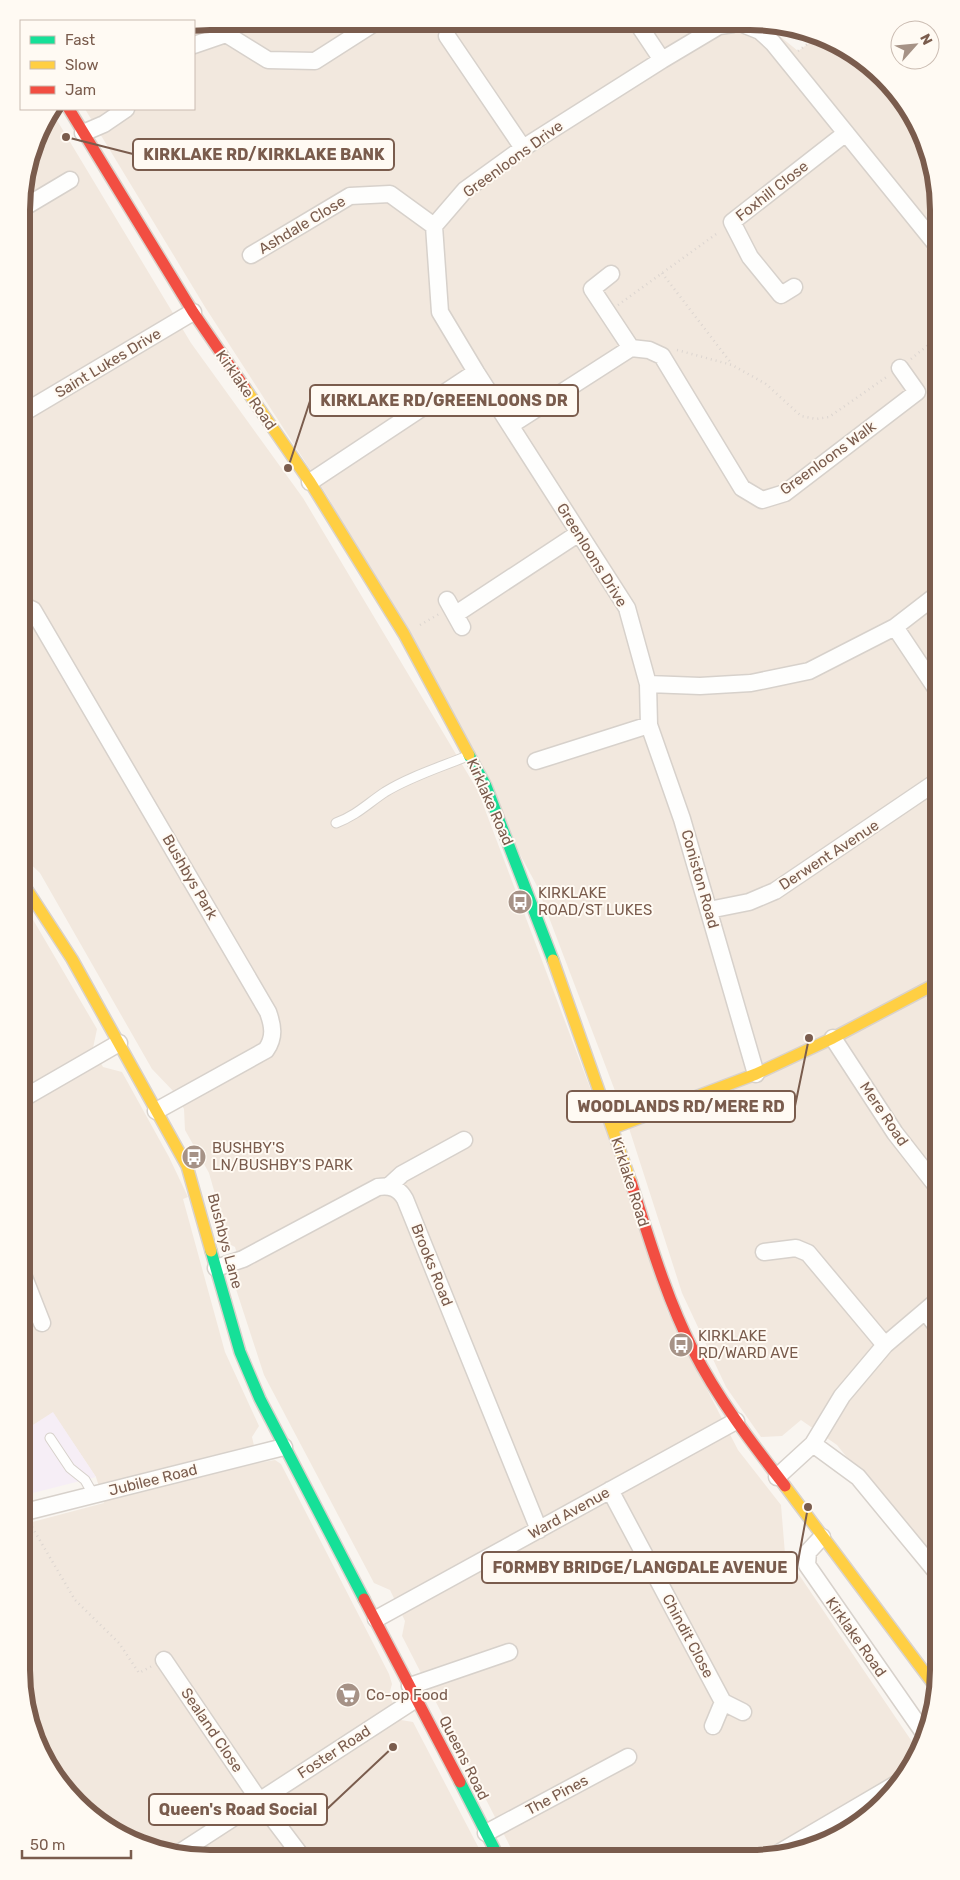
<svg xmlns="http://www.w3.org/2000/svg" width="960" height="1880" font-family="Rubik,sans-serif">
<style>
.residential{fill:#f2e8de}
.education{fill:#f6eef6}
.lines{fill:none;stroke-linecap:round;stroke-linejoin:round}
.lane-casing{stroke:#d7d1cb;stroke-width:11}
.street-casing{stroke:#d7d1cb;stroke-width:19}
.fast-casing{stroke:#d9d2cb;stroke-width:14}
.slow-casing{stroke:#d9d2cb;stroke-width:14}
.jam-casing{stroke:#d9d2cb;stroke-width:14}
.path{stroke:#dcd5d0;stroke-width:2.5;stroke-dasharray:1 4;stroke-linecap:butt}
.lane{stroke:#fefefd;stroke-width:9}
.street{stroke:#fefefd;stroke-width:16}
.fast{stroke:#16e098;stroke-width:11}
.slow{stroke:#ffcf43;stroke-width:11}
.jam{stroke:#f24e42;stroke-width:11}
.labels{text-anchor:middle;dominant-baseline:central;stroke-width:4;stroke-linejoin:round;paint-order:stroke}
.street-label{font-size:15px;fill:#7a5c4d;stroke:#fffaf3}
.poi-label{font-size:15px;fill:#7a5c4d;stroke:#fffaf3;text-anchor:start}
.rim{fill:none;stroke:#7a5c4d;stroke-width:6}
.leader{fill:none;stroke:#7a5c4d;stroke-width:2}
.callout-dot{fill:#7a5c4d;stroke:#fffaf3;stroke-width:2}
.callout{fill:#fffaf3;stroke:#7a5c4d;stroke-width:2}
.callout-label{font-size:16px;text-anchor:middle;font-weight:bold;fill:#7a5c4d}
</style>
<rect width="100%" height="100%" fill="#f9f5f0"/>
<path class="residential" d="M210,21L766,25L798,51L819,36L833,41L874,68L907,105L929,150L939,210L938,1571L837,1445L801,1420L782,1436L761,1437L726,1387L682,1293L628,1125L537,886L328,497L205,307L85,109H194V24Z
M52,112L191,343L303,498L478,791L609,1138L668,1313L738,1450L781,1505L785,1554L919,1752L900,1785L855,1827L810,1849L750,1859L516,1858L402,1636L405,1621L390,1590L374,1583L264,1375L234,1283L235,1275L241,1269L235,1247L225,1242L222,1233L219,1208L209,1173L185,1130L184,1109L175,1093L152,1069L40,873L22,856L23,186L41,126Z
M22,909L28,911L97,1029L93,1048L103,1067L122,1072L169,1157L188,1197L183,1199L225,1352L259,1426L252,1437L258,1463L275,1460L281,1464L389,1674L392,1684L389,1695L401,1720L413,1722L484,1858L185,1857L138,1844L86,1812L53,1775L31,1730L21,1670V1525L104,1503L96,1477L53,1413L22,1432Z"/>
<path class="education" d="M53,1412L96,1477L21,1496L22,1432Z"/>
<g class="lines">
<defs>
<path id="lane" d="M336,823C357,815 367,804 385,792C411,776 441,767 470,755
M50,1438L70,1468L85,1480L93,1494"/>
<path id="street" d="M638,24L662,60
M733,24L719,26L662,60L523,148L465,190L434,226L440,312L476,372L627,608L648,684L700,686L751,683L809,671L895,627L939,593
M745,25L760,31L773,43L939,248
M447,36L523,148
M194,45L226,34L268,60L315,61L376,22
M83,133L104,124L126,109
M23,208L70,180
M251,255L350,196L390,194L434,226
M611,274L592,289L631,348
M794,287L781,295L750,257L732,222L846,133
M23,413L193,312
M511,425L631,348L649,350L662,356L742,488L762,500L785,493L917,392L900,368
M310,482L476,372
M447,600L462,627
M22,605L33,610L268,1012C273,1026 275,1037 266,1050L156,1111
M456,614L579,533
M895,627L939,693
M648,684L649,725L682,819L756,1074
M536,761L649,725
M709,910L749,902L775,891L939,780
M833,1038L895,1133L938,1188
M22,1099L119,1043
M389,1186L402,1174L464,1140
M764,1252L796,1248L808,1253L885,1345
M216,1268L243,1259L378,1187C390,1185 399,1188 405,1199L539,1530
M22,1272L42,1323
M925,1311L938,1328
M813,1444L858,1477L938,1574
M777,1477L813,1444L842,1396L885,1345L938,1300
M610,1490L723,1702
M21,1513L284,1447
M822,1537L808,1552L807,1565L926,1736
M376,1619L736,1421
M164,1660L259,1800L302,1857
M410,1686L509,1652
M713,1726L723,1702L743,1712
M486,1833L628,1757
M777,1854L903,1780
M176,1855L416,1699"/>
<path id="fast" d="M469,755L486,786L553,960
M211,1251L240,1352L260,1399L364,1599
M460,1782L499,1858"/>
<path id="slow" d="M245,388L310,482L404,634L469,755
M22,882L72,959L187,1166L211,1251
M553,960L631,1182
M613,1128L756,1074L833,1038L939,982
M785,1486L937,1689"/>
<path id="jam" d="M69,109L193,312L245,388
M631,1182C649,1238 666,1297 693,1350C718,1399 752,1443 785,1486
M364,1599L460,1782"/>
</defs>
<use href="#lane" class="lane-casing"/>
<use href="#street" class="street-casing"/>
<use href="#fast" class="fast-casing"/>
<use href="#slow" class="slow-casing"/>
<use href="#jam" class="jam-casing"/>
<path class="path" d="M798,51L818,36
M662,273L731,363
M618,305L719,232
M677,350L732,365L766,384L801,416L816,419L829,417L888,376
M911,359L939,336
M420,625L439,614
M32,1527L75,1600L119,1643L139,1673L152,1666"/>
<use href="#lane" class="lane"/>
<use href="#street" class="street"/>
<use href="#fast" class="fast"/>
<use href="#slow" class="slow"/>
<use href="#jam" class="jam"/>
</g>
<defs>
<symbol id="bus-disc" viewBox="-11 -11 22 22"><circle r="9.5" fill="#a69286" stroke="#fffaf3"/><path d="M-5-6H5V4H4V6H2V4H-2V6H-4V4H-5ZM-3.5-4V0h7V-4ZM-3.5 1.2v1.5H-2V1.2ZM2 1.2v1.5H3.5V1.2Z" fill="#fff"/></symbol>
<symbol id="supermarket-disc" viewBox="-11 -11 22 22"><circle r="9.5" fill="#a69286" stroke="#fffaf3"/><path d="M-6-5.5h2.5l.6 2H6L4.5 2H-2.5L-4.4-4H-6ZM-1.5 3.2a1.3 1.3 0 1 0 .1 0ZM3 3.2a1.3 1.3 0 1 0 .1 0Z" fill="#fff"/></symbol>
</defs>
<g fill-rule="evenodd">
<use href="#bus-disc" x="506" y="888" width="28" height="28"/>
<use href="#bus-disc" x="180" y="1143" width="28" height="28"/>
<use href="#bus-disc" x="667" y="1331" width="28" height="28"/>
<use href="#supermarket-disc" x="334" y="1681" width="28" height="28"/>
</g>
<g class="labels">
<g class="street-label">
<text transform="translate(513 159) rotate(-36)">Greenloons Drive</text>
<text transform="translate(772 191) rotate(-38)">Foxhill Close</text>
<text transform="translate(302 225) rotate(-31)">Ashdale Close</text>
<text transform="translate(108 363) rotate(-31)">Saint Lukes Drive</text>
<text transform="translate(246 390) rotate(55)">Kirklake Road</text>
<text transform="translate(828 458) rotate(-36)">Greenloons Walk</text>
<text transform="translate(592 555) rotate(58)">Greenloons Drive</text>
<text transform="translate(490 802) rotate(66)">Kirklake Road</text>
<text transform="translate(829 855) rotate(-33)">Derwent Avenue</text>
<text transform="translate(190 877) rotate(60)">Bushbys Park</text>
<text transform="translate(700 879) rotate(74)">Coniston Road</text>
<text transform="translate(884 1114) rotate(56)">Mere Road</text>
<text transform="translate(630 1182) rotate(72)">Kirklake Road</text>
<text transform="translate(225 1241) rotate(75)">Bushbys Lane</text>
<text transform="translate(432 1265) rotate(68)">Brooks Road</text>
<text transform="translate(153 1480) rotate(-14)">Jubilee Road</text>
<text transform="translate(569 1513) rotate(-29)">Ward Avenue</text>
<text transform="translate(688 1636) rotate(62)">Chindit Close</text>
<text transform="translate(856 1637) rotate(55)">Kirklake Road</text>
<text transform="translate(212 1730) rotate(56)">Sealand Close</text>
<text transform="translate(334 1752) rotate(-33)">Foster Road</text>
<text transform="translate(464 1758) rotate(63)">Queens Road</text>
<text transform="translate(557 1795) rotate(-28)">The Pines</text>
</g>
<g class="poi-label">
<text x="538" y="893">KIRKLAKE<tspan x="538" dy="17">ROAD/ST LUKES</tspan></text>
<text x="212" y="1148">BUSHBY'S<tspan x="212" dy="17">LN/BUSHBY'S PARK</tspan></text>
<text x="698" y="1336">KIRKLAKE<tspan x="698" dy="17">RD/WARD AVE</tspan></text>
<text x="366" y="1695">Co-op Food</text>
</g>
</g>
<path d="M0 0H960V1880H0ZM210 30H750A180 180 0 0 1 930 210V1670A180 180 0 0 1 750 1850H210A180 180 0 0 1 30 1670V210A180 180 0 0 1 210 30Z" fill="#fffaf3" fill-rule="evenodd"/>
<path class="rim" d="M210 30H750A180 180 0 0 1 930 210V1670A180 180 0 0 1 750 1850H210A180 180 0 0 1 30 1670V210A180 180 0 0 1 210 30Z"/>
<path class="leader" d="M66 137L133 154M288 468L310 401M809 1038L795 1106M808 1507L797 1567M393 1747L327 1809"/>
<g class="callout-dot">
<circle cx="66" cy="137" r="5"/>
<circle cx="288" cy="468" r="5"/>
<circle cx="809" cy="1038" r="5"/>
<circle cx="808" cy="1507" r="5"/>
<circle cx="393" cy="1747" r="5"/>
</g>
<g class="callout">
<rect x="133" y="139" width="261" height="31" rx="5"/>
<rect x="310" y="385" width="268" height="31" rx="5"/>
<rect x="567" y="1091" width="228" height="31" rx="5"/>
<rect x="482" y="1552" width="315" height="31" rx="5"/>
<rect x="149" y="1794" width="178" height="31" rx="5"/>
</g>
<g class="callout-label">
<text x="264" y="160">KIRKLAKE RD/KIRKLAKE BANK</text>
<text x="444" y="406">KIRKLAKE RD/GREENLOONS DR</text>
<text x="681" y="1112">WOODLANDS RD/MERE RD</text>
<text x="640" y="1573">FORMBY BRIDGE/LANGDALE AVENUE</text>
<text x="238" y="1815">Queen's Road Social</text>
</g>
<rect x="20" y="20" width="175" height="90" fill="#fffaf3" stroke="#cabbb1"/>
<rect x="30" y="36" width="25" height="8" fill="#16e098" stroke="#cabbb1"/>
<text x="65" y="45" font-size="15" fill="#7a5c4d">Fast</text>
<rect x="30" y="61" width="25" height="8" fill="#ffcf43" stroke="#cabbb1"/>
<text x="65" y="70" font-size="15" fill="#7a5c4d">Slow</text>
<rect x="30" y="86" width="25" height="8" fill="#f24e42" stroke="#cabbb1"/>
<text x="65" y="95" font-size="15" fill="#7a5c4d">Jam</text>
<g transform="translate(915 45) rotate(63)"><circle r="24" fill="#fffaf3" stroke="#cabbb1"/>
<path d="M0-4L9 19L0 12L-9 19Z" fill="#a69286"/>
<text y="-8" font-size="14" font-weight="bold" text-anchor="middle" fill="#7a5c4d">N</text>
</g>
<path d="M22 1850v8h109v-8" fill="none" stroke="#7a5c4d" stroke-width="2.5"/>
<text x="30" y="1850" font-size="15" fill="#7a5c4d" stroke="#fffaf3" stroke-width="4" paint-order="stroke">50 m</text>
</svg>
